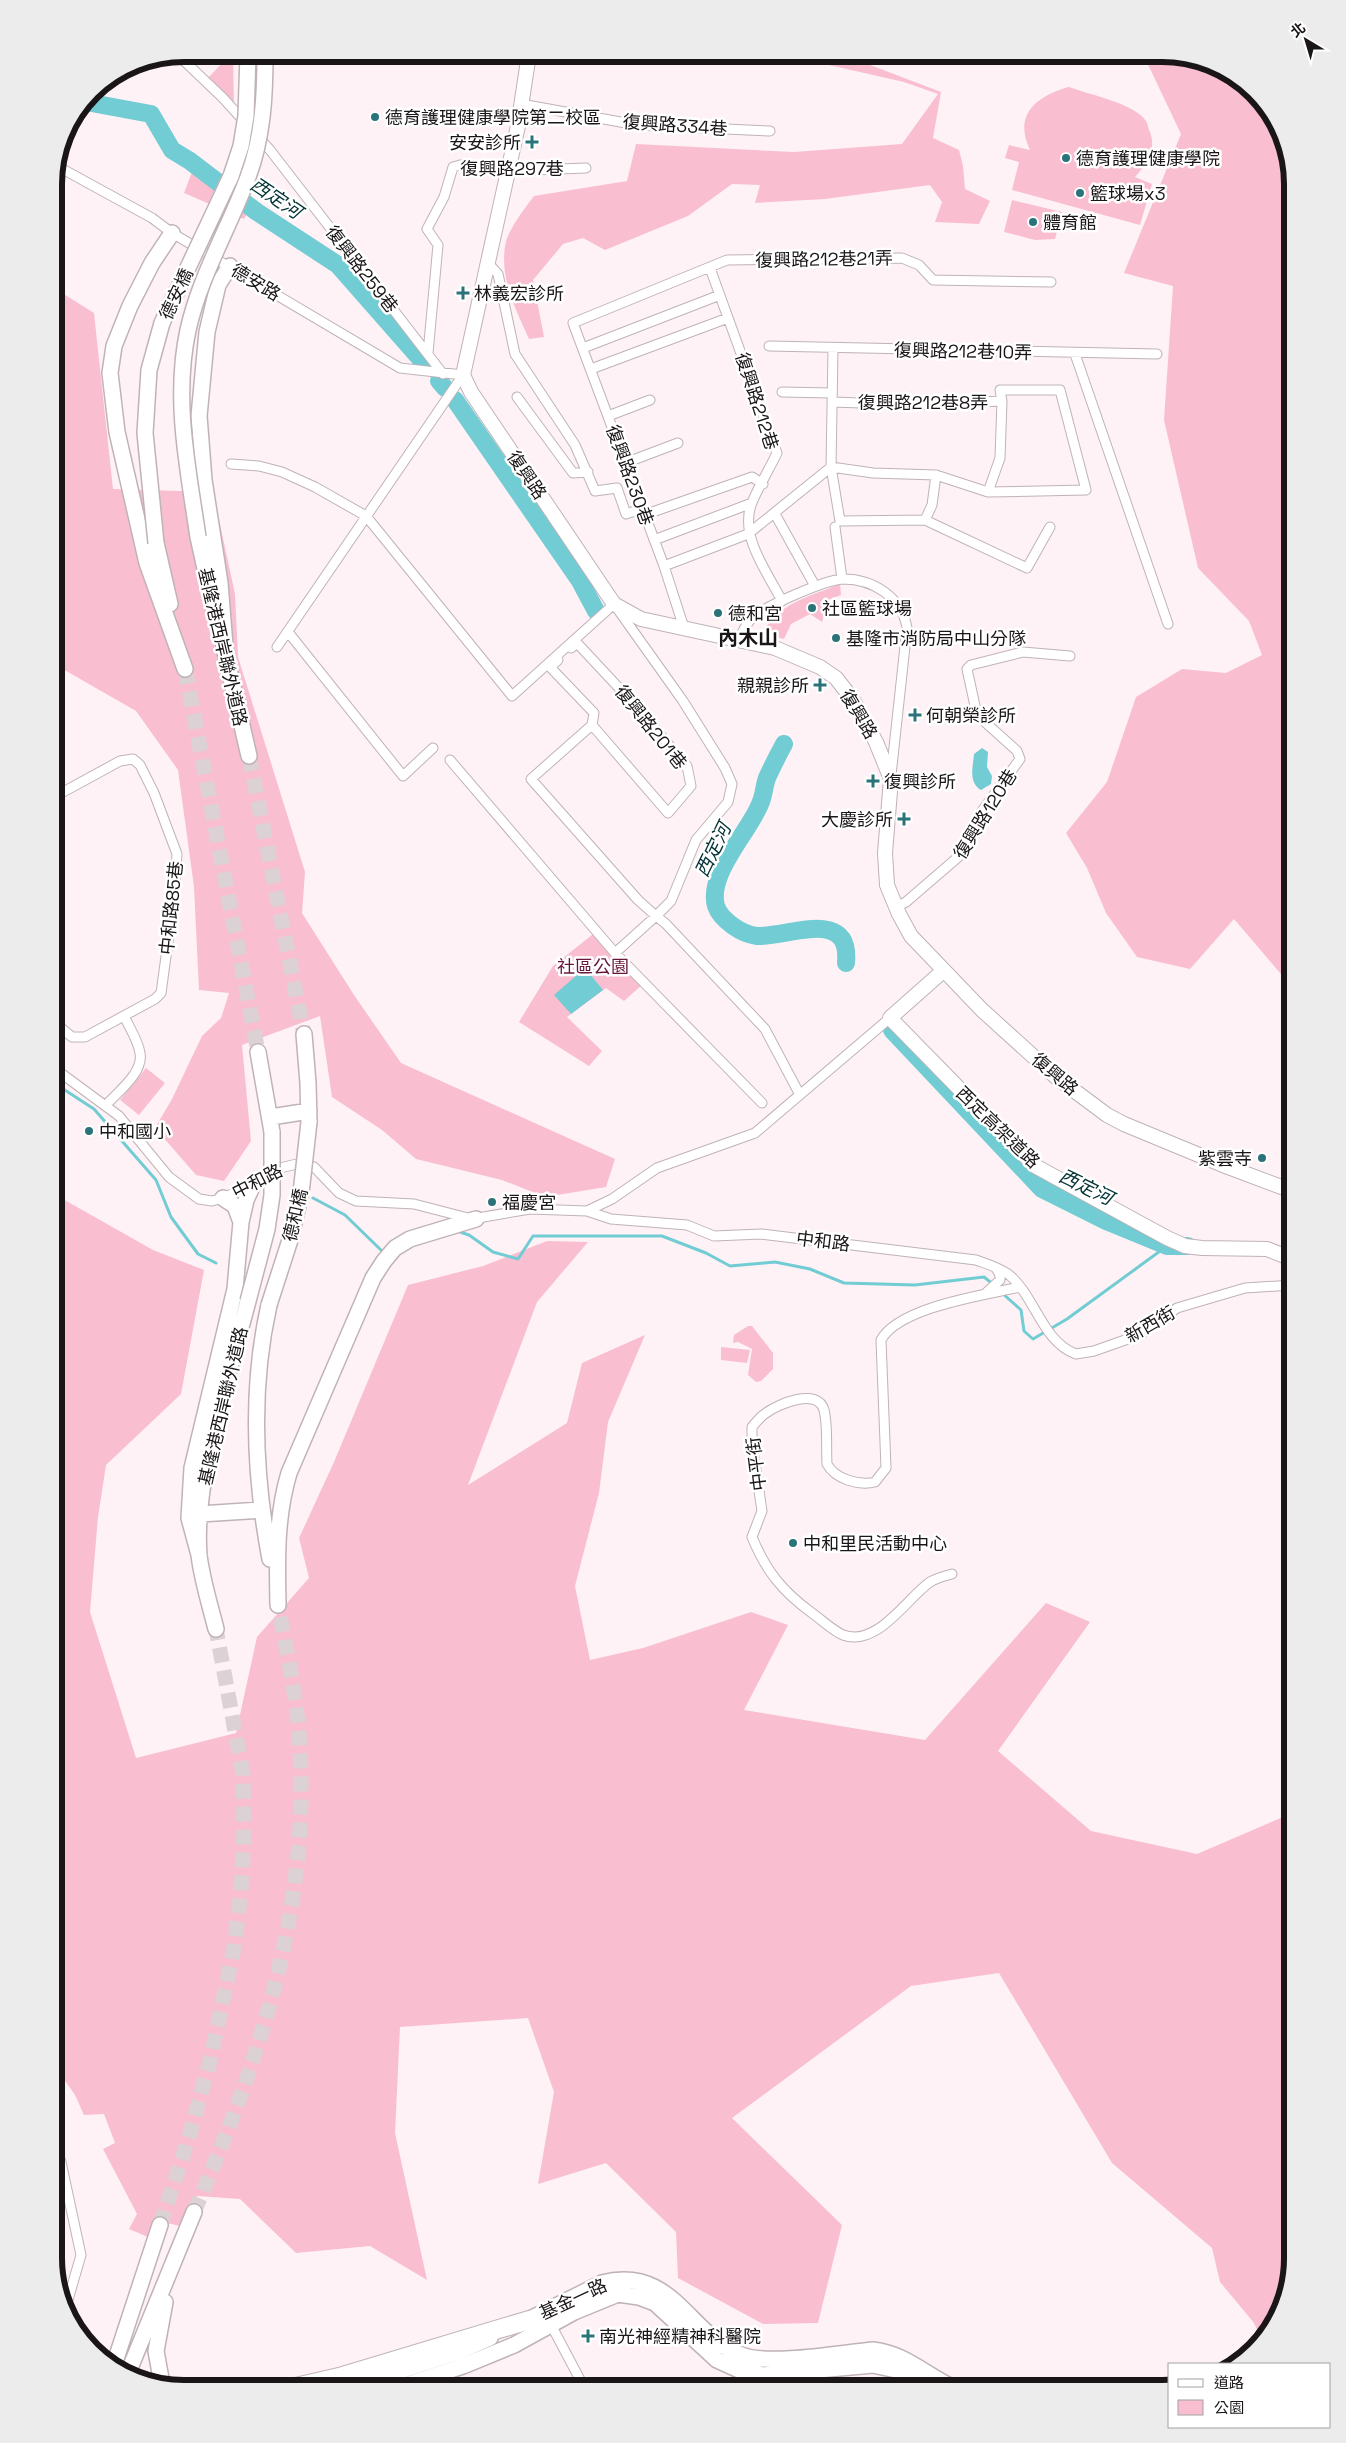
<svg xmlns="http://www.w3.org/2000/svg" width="1346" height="2443" font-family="'Space Grotesk','Noto Sans TC',sans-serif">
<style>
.green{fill:#f9bfd1}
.water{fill:#71ccd3}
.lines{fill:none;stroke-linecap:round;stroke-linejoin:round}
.stream{stroke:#71ccd3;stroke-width:3}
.river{stroke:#71ccd3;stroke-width:18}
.primary-tunnel{stroke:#dcd1d5;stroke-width:15;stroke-dasharray:15 8;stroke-linecap:butt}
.street-casing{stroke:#bfb3b7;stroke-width:11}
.secondary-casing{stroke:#bfb3b7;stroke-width:16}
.primary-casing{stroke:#bfb3b7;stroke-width:18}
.highway-casing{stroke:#bfb3b7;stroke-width:20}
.street{stroke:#fff;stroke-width:9}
.secondary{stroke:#fff;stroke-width:14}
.primary{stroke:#fff;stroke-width:15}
.highway{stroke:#fff;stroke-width:18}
.primary-bridge-casing{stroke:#bfb3b7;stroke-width:18;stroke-linecap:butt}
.primary-bridge{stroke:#fff;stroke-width:15}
.poi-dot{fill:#2a7479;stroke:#fff;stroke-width:2}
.labels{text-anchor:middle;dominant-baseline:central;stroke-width:5;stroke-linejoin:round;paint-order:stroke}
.poi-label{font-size:18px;fill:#1a1617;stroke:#fff;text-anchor:start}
.street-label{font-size:18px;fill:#1a1617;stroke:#fff}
.park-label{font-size:18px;fill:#68173b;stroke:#fff}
.water-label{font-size:19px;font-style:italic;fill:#043336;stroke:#fff}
.quarter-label{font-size:20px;font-weight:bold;fill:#1a1617;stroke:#fff}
.rim{fill:none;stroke:#1a1617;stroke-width:6}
</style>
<rect width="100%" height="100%" fill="#fef2f6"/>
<path class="green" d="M231,54H233L234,108L207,79Z
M780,54H826L857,60L941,92L933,138L959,150L963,166L965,189L990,201L979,224L935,222L942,202L930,185L825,199L755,203L760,185L732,184L688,216L605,250L583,238L563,244L533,280L544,337L529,339C516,309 500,281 505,246C507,231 525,208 534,196L627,181L636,144L794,152L902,144L938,94L904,82Z
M1143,54H1170L1241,81L1282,134L1292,185V987L1234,919L1190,969L1137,957L1106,913L1087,868L1066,833L1107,782L1136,697L1182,669L1226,673L1262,655L1249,621L1198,568L1164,420L1173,286L1124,273L1181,134Z
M1069,87C1087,94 1136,104 1146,121C1148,124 1148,129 1150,132C1157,150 1146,165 1135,177L1152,184L1140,225L1012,190L1019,162L1005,158L1009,145L1030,150C1013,115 1036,96 1069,87Z
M195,164L253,202L244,219L184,193Z
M1012,200L1062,212L1055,239L1035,240L1004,232Z
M54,288L94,313L113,489L213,492L235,594L238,657L305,872L302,913L354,995L401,1063L615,1159L606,1187L545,1197L502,1180L416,1159L382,1130L332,1097L320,1016L242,1045L251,1141L224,1181L196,1175L155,1128L172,1099L202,1036L221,1018L229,993L199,990L194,887L178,770L136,711L54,664Z
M840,584L841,595L828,600L822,622L810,614L791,624L784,639L771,636L766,627C782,602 814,595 840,584Z
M597,931L644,983L624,1001L606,988L567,1017L602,1051L589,1066L519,1022L553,966Z
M146,1068L165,1083L139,1115L120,1100Z
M54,1194L153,1250L204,1270L181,1394L106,1465L98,1517L90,1612L136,1758L236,1733L257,1637L309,1578L299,1538L334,1462L408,1285L483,1266L547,1241L588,1242L537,1302L468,1485L567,1423L582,1363L645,1335L608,1422L599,1493L575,1586L590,1660L643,1648L751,1612L788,1625L744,1710L925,1740L1046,1603L1090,1622L998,1751L1091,1831L1197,1854L1292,1813V2170L1283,2219L1292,2240V2259L1270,2331L1261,2338L1254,2323L1220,2282L1212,2248L1112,2163L999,1973L911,1986L732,2118L842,2225L818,2323L763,2324L678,2278L676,2232L606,2163L538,2184L554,2092L528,2018L400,2027L395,2133L427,2280L370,2246L296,2253L240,2199L197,2196L180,2226L153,2220L148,2237L129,2229L137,2214L103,2149L115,2143L104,2114L84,2115L75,2095L54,2065Z
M748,1326H752L773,1353V1369L761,1381L756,1382L748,1375L752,1349L738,1342L733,1343L734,1335Z
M721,1347L750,1350L747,1363L721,1360Z"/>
<path class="water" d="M982,748L988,752L987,767L992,776L991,784L981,790C968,782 973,767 974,754Z
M585,968L603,990L571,1014L554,995Z"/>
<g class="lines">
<path class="stream" d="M54,1083L94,1109L156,1180L171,1217L198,1254L216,1263
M313,1198L345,1215L382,1251
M460,1232L469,1235L493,1252L518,1259L533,1236H662L706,1253L730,1266L775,1262L810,1269L844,1283L915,1285L984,1277L994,1285
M1002,1293L1021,1310L1024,1331L1033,1339L1067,1319L1167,1246"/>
<path class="river" d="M86,102L151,114L172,150L190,161L257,212L338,265L425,364
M439,381L445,388
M455,400L580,581L596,611
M784,744C778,755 772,767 767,778C764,786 764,796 760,804C749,832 707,874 716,906C719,915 726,921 733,926C740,931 749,935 757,936C789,937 851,907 846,963
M892,1030L1042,1189L1106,1221L1167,1246H1188"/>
<path class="primary-tunnel" d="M185,669L258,1052
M249,756L304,1034
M194,2212C258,2064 309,1914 300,1751C298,1701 287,1653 278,1605
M160,2225L189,2137L211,2057L234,1948L241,1891L244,1832L243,1774L216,1629"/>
<defs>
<path id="street" d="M178,55L223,98L270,150L443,374
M521,104L637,125L770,131
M57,166L152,218L172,233L400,368L463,375
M487,262L498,274L515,354L575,445L595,491L617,488L626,514L641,509
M710,268L777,453C769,470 757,489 751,505C740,538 768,573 782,601
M769,346L1157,354
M583,348L720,295
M833,349L831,467L840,521L925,520L1027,568L1050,527
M428,353L438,245L427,229L444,197L453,167L460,165L507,171L586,168
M1075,354L1168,624
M591,369L728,318
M782,392L831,393
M517,397L573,473L588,472
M833,402L917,405L1002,401L1000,390H1060L1086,490L988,492
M608,416L650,400
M625,463L678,443
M231,464L259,466L282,472L315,487L366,516L512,696L614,604L683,701L725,768L732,784L728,802L696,840L671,901L656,916L666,924L765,1029L800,1095
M831,467L873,473L936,475L988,492L1000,458L1002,401
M775,514L815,586
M644,515L752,477L763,484
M925,520L932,505L936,475
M835,527L842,579
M654,540L752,503
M664,566L748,534L831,467
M684,628L664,566L573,323L727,260L902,258L919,265L933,280L1051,282
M288,632L403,776L433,748
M739,641C742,632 745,625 752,618C765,606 825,580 843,579C873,579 902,597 907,628L891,775
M277,647L463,375
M571,648L577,643L633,703L687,766L691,786L668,813L592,725L531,779L638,900L656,916L615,953
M558,660L550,667L594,713L592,725
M450,760L615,953L762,1103
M896,907L906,902L964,852L977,818L1020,759L1017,751L977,715L967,669L971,665L1023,652L1070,656
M54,1022L72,1037H85L155,999L161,993L174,898L177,854L154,793L140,765L133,759L120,761L54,797
M54,1068L119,1116L169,1177L199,1199L212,1201L223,1198L253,1185L280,1168L301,1163L314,1167L339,1193L356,1201L414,1204L472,1219L530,1209L587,1211L612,1199L657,1168L755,1133L890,1018
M106,1105C118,1092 144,1072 140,1053C138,1040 129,1027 124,1016
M587,1211L611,1219L687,1225L714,1236L761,1234L976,1260C987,1264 998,1267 1008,1274C1035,1295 1042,1342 1076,1354L1094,1351L1142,1334L1177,1308L1245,1288L1292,1285
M987,1292L1000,1280V1275L996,1268
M952,1574C944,1576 937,1578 930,1582C908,1597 877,1648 843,1635C832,1630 822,1620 812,1613C782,1591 766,1571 752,1537L762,1511L752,1444V1427C756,1422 761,1416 766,1413C778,1404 818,1387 824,1410C828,1426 826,1447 827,1464C835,1479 859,1486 875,1482L886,1468L881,1340C899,1307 985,1295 1020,1287
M54,2142L61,2162L81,2255L65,2310
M549,2321L585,2389
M196,2389H230
M568,2389L581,2382"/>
<path id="secondary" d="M529,54L518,126L463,375L471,392L614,604L641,619L775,648L820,667L836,678L853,700L876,742L891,779L885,853L887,885L899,914L911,936L982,1010L1056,1077L1107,1115L1124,1124L1228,1167L1292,1191
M943,971L890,1018L1035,1166L1167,1238L1185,1246L1202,1248L1267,1249L1292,1259"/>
<path id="primary" d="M172,233L152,263L130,306L114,346L110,373L117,432L147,563L185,669
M198,537L215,614
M156,543L170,604
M224,648L249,756
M226,658L220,583L204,480L199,416L207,332L218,285L230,266
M304,1034L308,1083L309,1122
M258,1052L272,1132
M271,1117L309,1111
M223,1198L235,1206L241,1222
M269,1305C250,1389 254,1474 270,1559
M200,1514L262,1510
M199,1555L189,1518L192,1468L235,1289L241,1222L246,1200L253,1185
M278,1605C277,1559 276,1517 289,1473L373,1278L384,1261L395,1248L410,1239L476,1219
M216,1629C210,1605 202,1580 199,1555C193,1480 229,1375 248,1301
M520,2324L602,2283C674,2264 689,2338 744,2356C773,2365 840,2353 873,2350C907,2354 926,2376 956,2389
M113,2368L160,2225
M128,2373L194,2212
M162,2384L156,2351L165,2302
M346,2389L458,2352L490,2338
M394,2389L463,2366L514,2345L574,2312L618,2294L639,2297L655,2303L717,2360L739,2370L763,2375L873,2365L896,2370L925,2389"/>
<path id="highway" d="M287,2389L339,2377L529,2320"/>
</defs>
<use href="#street" class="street-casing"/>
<use href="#secondary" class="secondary-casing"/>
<use href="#primary" class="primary-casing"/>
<use href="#highway" class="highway-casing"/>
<use href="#street" class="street"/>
<use href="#secondary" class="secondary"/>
<use href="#primary" class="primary"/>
<use href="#highway" class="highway"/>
<defs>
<path id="primary-bridge" d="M198,537C188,468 173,399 188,330C200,276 229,228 248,177C263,137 265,96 265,54
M156,543L145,433L149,370L162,323L231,176L241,146L246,116L248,54
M248,1301L267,1229L272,1195V1132
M269,1305L290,1240L301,1193L309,1122"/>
</defs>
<use href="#primary-bridge" class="primary-bridge-casing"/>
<use href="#primary-bridge" class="primary-bridge"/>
</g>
<g class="poi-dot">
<circle cx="375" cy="117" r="5"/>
<path d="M529.5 134.5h5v5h5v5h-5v5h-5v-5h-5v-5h5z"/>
<circle cx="1066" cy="158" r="5"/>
<circle cx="1080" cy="193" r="5"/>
<circle cx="1033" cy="222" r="5"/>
<path d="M460.5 285.5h5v5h5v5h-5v5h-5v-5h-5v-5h5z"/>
<circle cx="812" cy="608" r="5"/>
<circle cx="718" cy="613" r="5"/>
<circle cx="836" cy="638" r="5"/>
<path d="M817.5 677.5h5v5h5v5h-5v5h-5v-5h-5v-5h5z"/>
<path d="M912.5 707.5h5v5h5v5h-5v5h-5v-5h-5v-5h5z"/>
<path d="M870.5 773.5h5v5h5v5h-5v5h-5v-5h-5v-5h5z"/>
<path d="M901.5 811.5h5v5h5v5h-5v5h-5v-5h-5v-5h5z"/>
<circle cx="89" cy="1131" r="5"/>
<circle cx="1262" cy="1158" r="5"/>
<circle cx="492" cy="1202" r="5"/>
<circle cx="793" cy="1543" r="5"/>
<path d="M585.5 2328.5h5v5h5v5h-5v5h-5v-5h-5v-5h5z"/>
</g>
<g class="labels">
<g class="poi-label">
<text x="385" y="117">德育護理健康學院第二校區</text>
<text x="521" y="142" text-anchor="end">安安診所</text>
<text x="1076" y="158">德育護理健康學院</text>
<text x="1090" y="193">籃球場x3</text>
<text x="1043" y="222">體育館</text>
<text x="474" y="293">林義宏診所</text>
<text x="822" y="608">社區籃球場</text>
<text x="728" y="613">德和宮</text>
<text x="846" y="638">基隆市消防局中山分隊</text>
<text x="809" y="685" text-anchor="end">親親診所</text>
<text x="926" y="715">何朝榮診所</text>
<text x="884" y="781">復興診所</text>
<text x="893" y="819" text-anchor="end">大慶診所</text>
<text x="99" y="1131">中和國小</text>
<text x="1252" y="1158" text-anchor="end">紫雲寺</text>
<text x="502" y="1202">福慶宮</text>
<text x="803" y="1543">中和里民活動中心</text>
<text x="599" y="2336">南光神經精神科醫院</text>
</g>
<g class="street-label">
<text transform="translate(675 125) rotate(4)">復興路334巷</text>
<text x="512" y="168">復興路297巷</text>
<text transform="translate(824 259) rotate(-1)">復興路212巷21弄</text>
<text transform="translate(362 269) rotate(52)">復興路259巷</text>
<text transform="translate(256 282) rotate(31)">德安路</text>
<text transform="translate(176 294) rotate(-65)">德安橋</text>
<text transform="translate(963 351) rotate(1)">復興路212巷10弄</text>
<text transform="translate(757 401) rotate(72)">復興路212巷</text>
<text x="923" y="402">復興路212巷8弄</text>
<text transform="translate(527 475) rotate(56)">復興路</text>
<text transform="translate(630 475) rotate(70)">復興路230巷</text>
<text transform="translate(223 647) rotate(77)">基隆港西岸聯外道路</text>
<text transform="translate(859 714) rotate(59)">復興路</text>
<text transform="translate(651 727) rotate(51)">復興路201巷</text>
<text transform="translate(985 814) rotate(-58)">復興路120巷</text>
<text transform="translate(171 908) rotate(-84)">中和路85巷</text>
<text transform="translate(1055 1074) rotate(40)">復興路</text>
<text transform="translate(998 1127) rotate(44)">西定高架道路</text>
<text transform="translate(257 1181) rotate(-27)">中和路</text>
<text transform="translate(295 1215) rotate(-77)">德和橋</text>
<text transform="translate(823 1241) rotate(7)">中和路</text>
<text transform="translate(1150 1324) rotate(-30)">新西街</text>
<text transform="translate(223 1406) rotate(-77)">基隆港西岸聯外道路</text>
<text transform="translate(756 1464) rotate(-97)">中平街</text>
<text transform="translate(573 2299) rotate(-25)">基金一路</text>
</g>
<g class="park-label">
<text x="593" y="966">社區公園</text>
</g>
<g class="water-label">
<text transform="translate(276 198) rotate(34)">西定河</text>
<text transform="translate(713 850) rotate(-64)">西定河</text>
<text transform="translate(1086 1187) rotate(26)">西定河</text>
</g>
<g class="quarter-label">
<text x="748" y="638">內木山</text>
</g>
</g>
<path d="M0 0H1346V2443H0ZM184 62H1162A122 122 0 0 1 1284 184V2258A122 122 0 0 1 1162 2380H184A122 122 0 0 1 62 2258V184A122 122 0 0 1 184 62Z" fill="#edecec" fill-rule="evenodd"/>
<path class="rim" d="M184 62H1162A122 122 0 0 1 1284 184V2258A122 122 0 0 1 1162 2380H184A122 122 0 0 1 62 2258V184A122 122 0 0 1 184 62Z"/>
<rect x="1168" y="2363" width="162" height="65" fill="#ffffff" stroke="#a3a2a2"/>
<rect x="1178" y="2379" width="25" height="8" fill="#ffffff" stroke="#a3a2a2"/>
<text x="1214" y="2388" font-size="15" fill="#1a1617">道路</text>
<rect x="1178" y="2400" width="25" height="15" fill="#f9bfd1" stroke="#a3a2a2"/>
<text x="1214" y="2413" font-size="15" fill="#1a1617">公園</text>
<g transform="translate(1306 40) rotate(322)" stroke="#ffffff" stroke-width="4" paint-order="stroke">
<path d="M0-4L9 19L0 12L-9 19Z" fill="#1a1617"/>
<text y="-8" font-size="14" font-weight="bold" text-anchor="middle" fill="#1a1617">北</text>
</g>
</svg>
